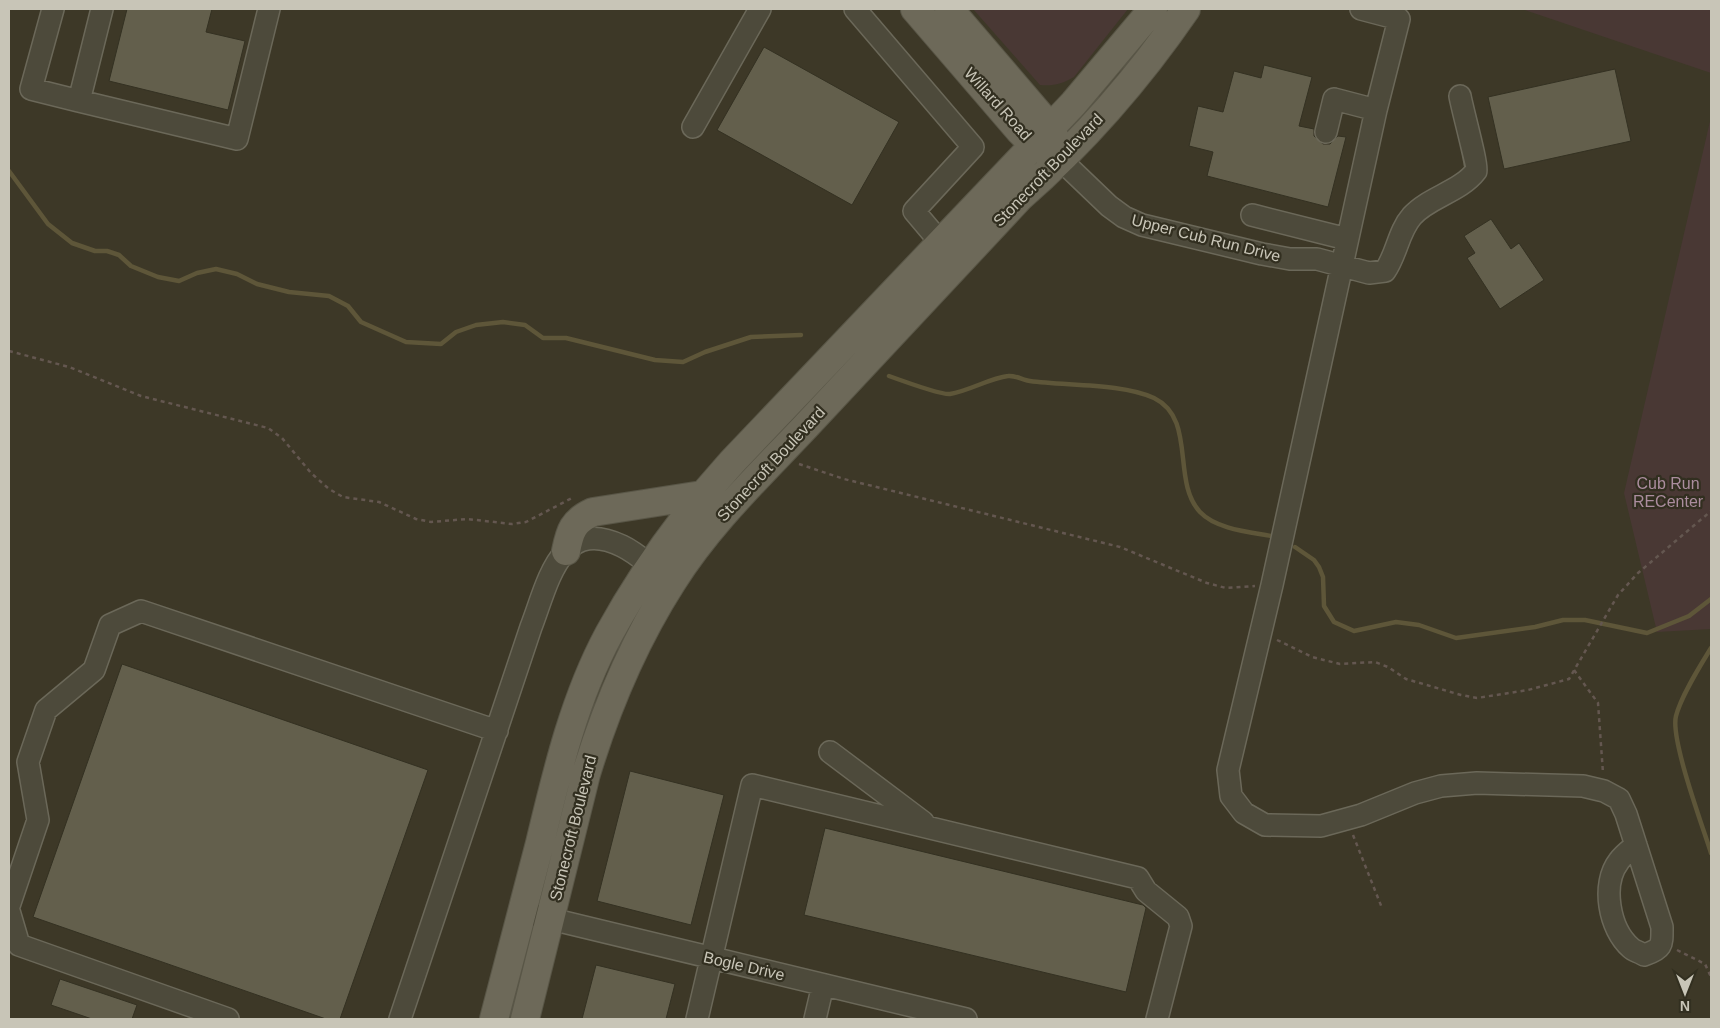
<svg xmlns="http://www.w3.org/2000/svg" width="1720" height="1028" font-family="Helvetica,sans-serif">
<style>
.green{fill:#493834}
.lines{fill:none;stroke-linecap:round;stroke-linejoin:round}
.stream{stroke:#5e5639;stroke-width:4.5}
.building{fill:#635f4c;stroke:#343122}
.minor-casing{stroke:#6b6859;stroke-width:24}
.major-casing{stroke:#595647;stroke-width:30}
.path{stroke:#645750;stroke-width:2.5;stroke-dasharray:4 4;stroke-linecap:butt}
.minor{stroke:#4d4a3b;stroke-width:21}
.major{stroke:#6d6959;stroke-width:28}
.labels{text-anchor:middle;dominant-baseline:central;stroke-width:4.5;stroke-linejoin:round;paint-order:stroke}
.street-label{font-size:16px;fill:#c8c5b7;stroke:#322f20}
.park-label{font-size:16px;fill:#ab8d9e;stroke:#322f20}
</style>
<rect width="100%" height="100%" fill="#3d3827"/>
<path class="green" d="M973,9H1128L1074,77C1062,84 1054,86 1040,85Z
M1522,9H1711V73Z
M1711,117V629L1657,632L1624,493Z"/>
<g class="lines">
<path class="stream" d="M9,171L48,224L72,243L95,251H107L119,255L131,266L158,277L179,281L197,273L216,269L237,274L257,284L289,292L329,296L348,306L361,322L406,342L441,344L456,332L476,325L503,322L525,325L543,338H566L655,360L683,362L705,352L751,337L801,335
M889,376C900,380 941,395 950,394C969,391 990,378 1008,376C1015,375 1023,380 1030,381C1065,386 1122,383 1154,398C1197,419 1171,481 1200,512C1216,529 1249,532 1271,536
M1295,547L1314,560L1319,567L1323,577L1324,606L1334,622L1354,631L1396,622L1419,625L1456,638L1535,627L1563,620H1585L1647,633L1689,616L1711,599
M1711,648C1700,666 1681,696 1676,716C1670,739 1703,827 1711,853"/>
</g>
<path class="building" d="M127,9H212L206,32L245,41L228,110L109,81Z
M764,47L899,122L852,205L717,130Z
M1264,65L1312,77L1299,126L1314,129V136L1323,144H1330L1338,136L1346,137L1328,207L1207,176L1213,152L1189,146L1198,106L1223,112L1234,71L1261,78Z
M1615,69L1631,141L1504,169L1488,97Z
M1491,219L1511,249L1519,243L1544,280L1500,309L1467,258L1475,253L1464,236Z
M122,664L428,770L340,1019H326L33,917Z
M630,771L724,795L691,925L597,901Z
M825,828L1143,905L1146,908L1126,992L804,915Z
M596,965L675,984L666,1019H582Z
M60,979L137,1005L132,1019H92L51,1005Z"/>
<g class="lines">
<defs>
<path id="minor" d="M53,9L31,89L79,101
M102,9L79,101L237,139L269,9
M855,9L973,147L914,211L941,243
M1361,9L1399,19L1376,110L1272,585L1228,770L1231,796L1244,813L1265,825L1321,826L1361,815L1415,793L1441,786L1477,783L1583,786L1604,791L1619,799L1626,814L1662,927C1662,945 1663,949 1644,955C1640,952 1634,951 1631,948C1609,929 1601,884 1619,861C1623,855 1630,850 1636,845
M693,127L760,9
M1326,132L1334,99L1376,110
M1062,161L1109,206L1124,217L1142,225L1262,254L1290,259H1317L1369,273L1385,271C1397,254 1398,232 1412,216C1429,197 1460,192 1476,171C1478,166 1462,108 1460,96
M1252,215L1347,239
M830,752L923,822
M9,906L38,820L28,762L46,710L94,670L110,625L141,611L497,731
M9,911L19,945L228,1019
M522,912L966,1019
M400,1019L531,627C548,583 560,516 622,546C637,553 650,566 663,575
M697,1019L752,785L1138,878L1146,891L1178,917L1181,926L1157,1019
M815,1019L823,985"/>
<path id="major" d="M915,9L1020,131L1033,144L1050,154
M949,9L1050,127L1057,143
M566,551C570,531 573,521 593,512L702,495
M494,1019C509,960 525,902 540,843C557,772 574,699 609,634C643,572 684,515 732,462L1074,103L1153,9
M525,1019L586,774C607,705 633,643 672,582C709,523 760,475 807,425C878,349 949,274 1019,198C1083,142 1138,79 1186,9"/>
</defs>
<use href="#minor" class="minor-casing"/>
<use href="#major" class="major-casing"/>
<path class="path" d="M9,351L69,367L141,396L268,428L282,438L311,473L329,489L343,497L379,502L416,519L431,522L467,519L512,524L526,522L572,498
M799,464L844,479L1120,547L1207,583L1226,588L1255,586
M1277,640L1312,657L1340,664L1375,662L1388,667L1406,679L1461,695L1477,698L1528,690L1569,679L1618,595L1638,573L1711,511
M1574,670L1598,703L1603,773
M1353,835L1382,908
M1677,950L1705,964L1711,977"/>
<use href="#minor" class="minor"/>
<use href="#major" class="major"/>
</g>
<g class="labels">
<g class="street-label">
<text transform="translate(998 104) rotate(48)">Willard Road</text>
<text transform="translate(1048 170) rotate(-46)">Stonecroft Boulevard</text>
<text transform="translate(1206 238) rotate(14)">Upper Cub Run Drive</text>
<text transform="translate(771 464) rotate(-47)">Stonecroft Boulevard</text>
<text transform="translate(573 828) rotate(-76)">Stonecroft Boulevard</text>
<text transform="translate(744 966) rotate(13)">Bogle Drive</text>
</g>
<g class="park-label">
<text x="1668" y="483">Cub Run<tspan x="1668" dy="18">RECenter</tspan></text>
</g>
</g>
<rect width="1720" height="1028" fill="none" stroke="#c8c5b7" stroke-width="20"/>
<g transform="translate(1685 993) rotate(180)" stroke="#322f20" stroke-width="4" paint-order="stroke">
<path d="M0-4L9 19L0 12L-9 19Z" fill="#c8c5b7"/>
<text y="-8" font-size="14" font-weight="bold" text-anchor="middle" fill="#c8c5b7">N</text>
</g>
</svg>
